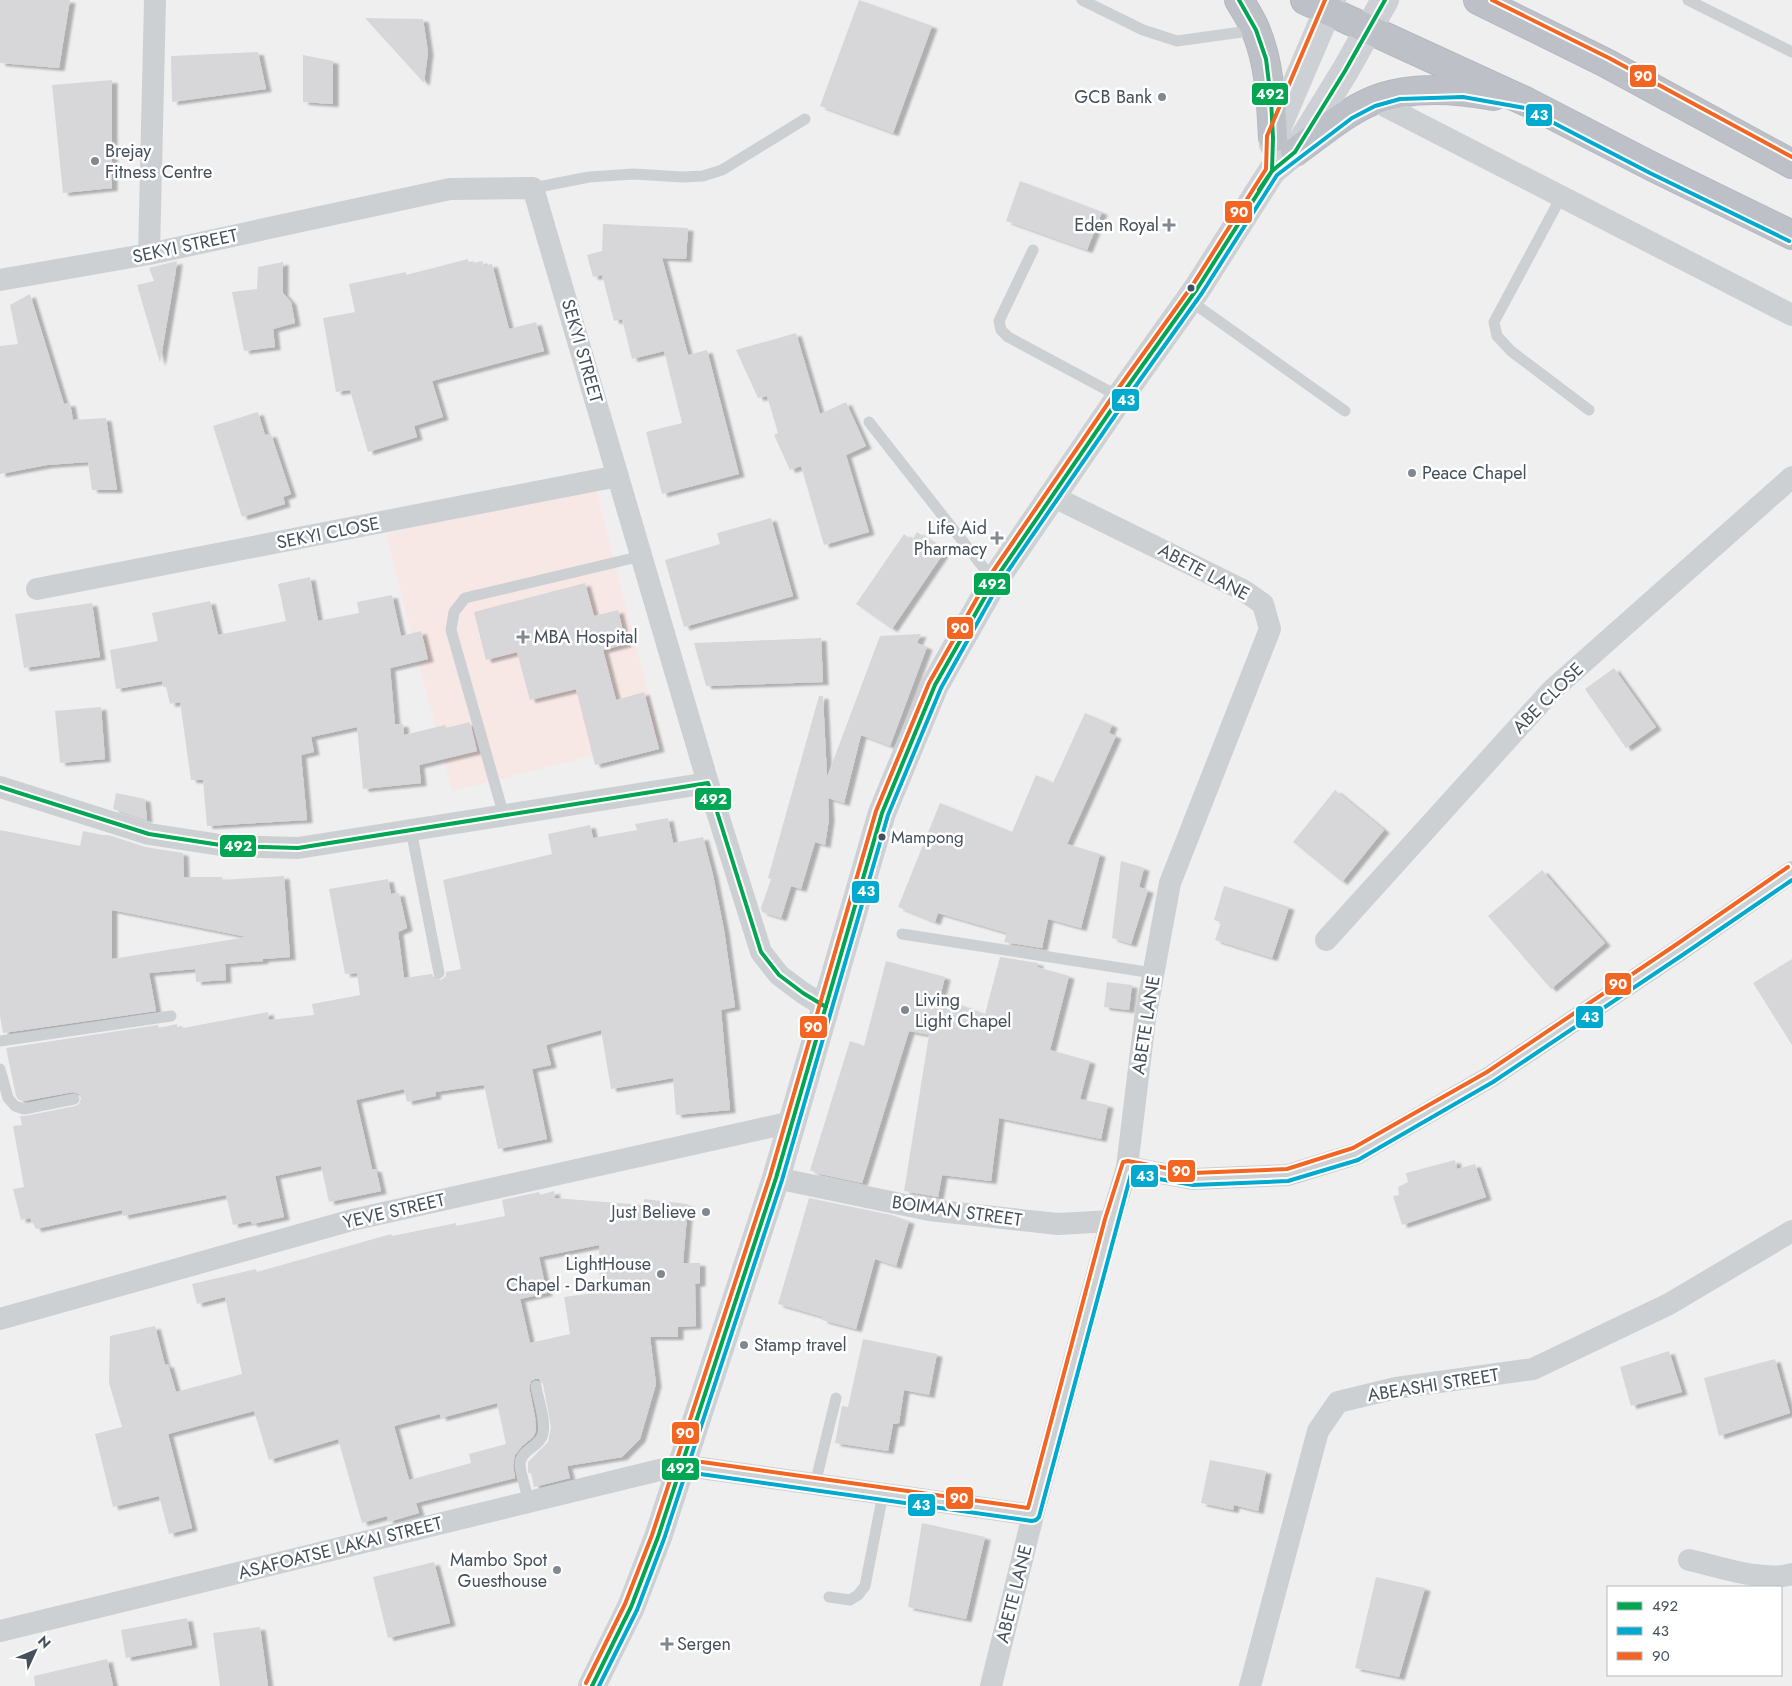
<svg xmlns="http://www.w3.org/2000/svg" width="1792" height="1686" font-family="Jost,sans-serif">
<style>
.medical{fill:#f7e7e5}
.building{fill:#d7d7d9;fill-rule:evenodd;filter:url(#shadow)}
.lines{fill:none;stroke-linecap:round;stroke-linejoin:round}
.highway-casing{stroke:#b4b8bf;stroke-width:30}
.lane{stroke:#cdd0d3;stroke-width:11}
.street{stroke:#cdd0d3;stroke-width:22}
.secondary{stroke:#cdd0d4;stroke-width:28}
.highway{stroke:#bdc1c7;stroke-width:28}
.bus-1-casing{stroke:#fff;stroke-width:8}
.bus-2-casing{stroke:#fff;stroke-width:8}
.bus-3-casing{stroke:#fff;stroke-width:8}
.bus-1{stroke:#00a651;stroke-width:4}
.bus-2{stroke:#00a9ce;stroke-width:4}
.bus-3{stroke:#f26522;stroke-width:4}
.poi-dot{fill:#818890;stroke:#fff;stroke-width:2}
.bus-dot{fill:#45505d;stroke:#fff;stroke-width:2}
.labels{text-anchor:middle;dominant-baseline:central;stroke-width:5;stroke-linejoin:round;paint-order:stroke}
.bus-label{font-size:17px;fill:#45505d;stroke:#fff;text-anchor:start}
.poi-label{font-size:18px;fill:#45505d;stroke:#fff;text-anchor:end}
.street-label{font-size:18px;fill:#45505d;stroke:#fff}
.line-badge{stroke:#fff;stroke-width:2}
.badge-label{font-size:14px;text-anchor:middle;font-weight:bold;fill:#fff}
</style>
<defs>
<filter id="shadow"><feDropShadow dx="5.5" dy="3" stdDeviation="1" flood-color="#0004"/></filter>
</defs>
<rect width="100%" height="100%" fill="#f0efef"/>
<path class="medical" d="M594,482L660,739L452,791L386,534Z"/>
<path class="building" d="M0,0H70L59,68L0,63Z
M859,0L932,26L893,133L820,106Z
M365,18L423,19L428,52L424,83Z
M258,52L266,89L172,102L171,56Z
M303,55L333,61V104L303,102Z
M112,80V188L63,193L52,85Z
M1020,181L1102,212L1087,250L1006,221Z
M603,224L688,228L686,259L662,258L688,355L707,350L739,474L662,494L646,432L682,423L664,351L632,359L622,319L614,321L602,275L593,277L587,255L602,251Z
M468,259L469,264L482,261L484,266L492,264L509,329L536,322L544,351L432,381L443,417L414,426L417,437L368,452L350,390L336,392L323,318L355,312L349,284L406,272V275Z
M177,261L175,276L160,363L137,285L154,281L149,268Z
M283,262V293L291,302L295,323L273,329L275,347L244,351L232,292L257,289L258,267Z
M30,294L64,404L70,403L73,420L106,418L117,490H92L88,462L47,465L0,474V346L18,344L10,305Z
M796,333L820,414L846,402L866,446L846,455L869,532L824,545L801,466L790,470L774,435L778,433L767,396L758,398L736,350Z
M258,412L265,435L271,434L291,494L283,497L285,504L242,517L213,426Z
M771,518L793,596L684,627L665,560L720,544L717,533Z
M917,532L945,551L892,629L856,604L904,534L912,540Z
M310,577L318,621L359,613L357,602L392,595L401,636L421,631L428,659L390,668L395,724H403L404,735L445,725L446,728L470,722L477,751L419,765L421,783L363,789L357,727L311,737L314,752L301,755L307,820L207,826L203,780H191L180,702L170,704L166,687H163L162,681L116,689L110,650L158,641L152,613L210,601L218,635L286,621L278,584Z
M585,583L594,616L618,610L626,644L603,650L616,700L644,692L659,749L595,765L576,689L530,700L517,652L486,660L474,612Z
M92,603L100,657L24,668L15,614Z
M921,634L917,643L927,647L890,746L861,735L844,803L828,798L829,819L825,845L815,842L801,889L791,886L781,918L762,912L761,908L771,879L768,878L819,696H823L827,777L880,636Z
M821,638L823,682L706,686L694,643Z
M1614,668L1656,727L1626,748L1585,689Z
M101,707L105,759L60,763L55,711Z
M1085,713L1112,725L1109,733L1116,736L1067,844L1100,854L1081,928L1048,919L1042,948L1004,942L1007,933L938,913L935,922L898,907L940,803L1012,832L1036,775L1053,783Z
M1335,790L1384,830L1342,882L1293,842Z
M116,793L145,799L147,820L113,809Z
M668,818L673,843L703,837L713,875L724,930L735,1007L721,1010L730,1110L676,1115L673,1078L611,1089L601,1030L546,1045L551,1065L532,1069L547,1139L498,1149L484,1085L435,1092L436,1096L407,1102L404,1089L356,1100L372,1169H376L381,1191L329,1202L321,1166L275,1176L284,1217L252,1224L251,1221L233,1225L226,1195L123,1216L122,1210L36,1229L30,1218L21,1220L13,1189L24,1187L13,1126L22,1125L20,1116H25L75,1106L79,1104L81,1098L79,1094L73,1092L24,1101L19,1100L16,1096L6,1048L158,1025L159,1028L177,1024L178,1029L268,1012L269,1020L314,1015L312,1004L360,995L357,973L345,974L329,889L388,879L391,894L399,893L407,928L398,932L404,978L432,974L434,978L441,980L446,976V972L461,969L443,880L552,854L548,834L590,825L593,838L637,830L635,824Z
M0,830L80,846L83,831L102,835H108L145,847L183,853L184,877H222V880L284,876L290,957L263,959V961L225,964L226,980L196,982L195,969L149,973L156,1011L3,1033L0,1016ZM112,910L247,937L112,959Z
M1121,861L1144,868L1139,887L1148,890L1131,944L1112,938Z
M1542,870L1605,943L1551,989L1488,916Z
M1224,886L1289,907L1272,958L1215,940L1221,922L1214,920Z
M1000,957L1038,963L1037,967L1069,976L1050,1050L1090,1061L1080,1099L1108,1105L1101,1139L999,1118L991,1181L942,1175L938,1197L904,1191L929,1035L909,1031L862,1183L816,1173L810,1170L850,1041L864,1046L886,961L945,977L940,997L985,1014Z
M1792,959V1045L1753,983Z
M1107,982L1132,985L1129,1010L1104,1007Z
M1455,1160L1457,1169L1475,1164L1486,1197L1402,1225L1393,1196L1399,1195L1398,1187L1408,1182L1406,1173Z
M554,1191L555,1198L643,1205L644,1199L688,1204L683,1263H700V1283L695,1284L696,1326L678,1327V1337H650L656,1384L640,1439L622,1457L567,1466L570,1478L534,1487L531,1473L529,1474L528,1471V1462L548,1442L551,1427L543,1384L539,1379H535L531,1381L529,1387L535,1417L536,1431L533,1437L522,1446L515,1455L513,1465L515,1478L416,1503L419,1513L388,1522L387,1516L362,1523L338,1439L269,1460L254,1411L168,1434L192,1528L169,1534L159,1496L113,1507L95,1434L122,1427L109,1383L110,1336L155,1326L165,1365L168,1364L176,1392L242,1374L225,1297L197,1304L192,1284L256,1269L257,1272L391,1234L392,1236L456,1223V1226L505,1216L502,1200L539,1192L540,1195ZM599,1245L600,1292L564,1297L570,1334L530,1343L520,1299L547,1293L539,1257ZM497,1403L506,1444L469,1454L471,1463L409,1480L394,1426L440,1414L441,1418Z
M809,1198L891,1215L909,1221L896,1266L875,1259L856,1329L822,1320L823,1317L778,1304Z
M863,1339L937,1354L929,1395L904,1390L899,1423L893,1424L888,1451L835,1443L842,1406L848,1407Z
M1669,1351L1682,1392L1631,1406L1620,1367Z
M1775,1359L1790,1413L1719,1436L1704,1378Z
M1210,1460L1266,1471L1258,1511L1234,1505L1233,1510L1201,1503Z
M922,1523L985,1537L966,1619L908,1607Z
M434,1562L450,1623L388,1638L373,1577Z
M1376,1577L1425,1588L1399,1677L1355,1668Z
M187,1618L192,1645L126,1658L121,1630Z
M260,1627L268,1686H220L213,1633Z
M107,1659L113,1686H35L34,1676Z"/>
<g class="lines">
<defs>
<path id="highway" d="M1239,0C1245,10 1252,20 1256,31C1270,65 1271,102 1273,138
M1305,0L1527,102L1653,167L1792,235
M1478,0L1606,63L1792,164
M1295,152C1320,134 1344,113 1372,101C1408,86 1456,89 1494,96"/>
</defs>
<use href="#highway" class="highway-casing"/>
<path class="lane" d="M1082,0L1143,30L1177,41L1256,30
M1688,0L1792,52
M533,188L589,177L634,174L682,177L703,176L722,170L805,119
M1561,197L1494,322L1497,336L1511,351L1589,410
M1033,250L999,321L1001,330L1008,337L1120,397
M1189,300L1345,411
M869,422L994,581
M504,816L451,630L454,612L465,598L642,556
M411,830L439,973
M902,934L1153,973
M0,1041L171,1016
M0,1069L8,1098L15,1106L24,1109L74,1099
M815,1484L836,1398
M529,1502C527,1493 520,1472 520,1464C521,1449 541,1447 543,1433C546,1419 538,1400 536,1386
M829,1597L850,1600L858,1595L865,1586L883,1494"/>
<path class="street" d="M1373,100L1792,315
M149,254L155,0
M0,280L149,254L450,189L533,188L708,783L761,952L779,975L803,993L826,1007
M37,589L618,476
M0,787L149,834L227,846L298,848L708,783
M1326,940L1552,690L1792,477
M1127,1167L1193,1179L1288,1175L1356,1154L1490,1077L1681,949L1792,872
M776,1178L929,1210L1058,1224L1111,1221
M0,1319L352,1220L792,1122
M1689,1560C1718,1566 1765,1583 1792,1574
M0,1631L680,1465L1033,1515
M991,1686L1033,1515L1111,1221L1127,1167L1145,1019L1170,883L1270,629L1263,604L1243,590L1052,496
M1250,1686L1318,1431L1338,1402L1396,1388L1533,1369L1669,1304L1792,1231"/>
<path class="secondary" d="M1273,144V138L1332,0
M592,1686L631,1607L658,1537L776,1178L882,813L935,685L994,581L1120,397L1197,289L1272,171L1295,152L1345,71L1385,0"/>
<use href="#highway" class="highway"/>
<defs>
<path id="bus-1" d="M1239,0L1256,30L1266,59L1271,99L1273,138L1272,171L1259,190
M0,787L149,834L227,846L298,848L708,783L761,952L779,975L803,993L826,1007
M592,1686L631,1607L658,1537L776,1178L882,813L935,685L994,581L1120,397L1197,289L1272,171L1295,152L1345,71L1385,0"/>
<path id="bus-2" d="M679,1471L1032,1521L1036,1520L1039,1517L1131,1174L1193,1185L1288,1181L1358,1160L1493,1082L1684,954L1792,880
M599,1686L637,1610L664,1539L782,1180L888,815L941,688L999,584L1125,401L1202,293L1277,175L1352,118L1375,106L1400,99L1463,97L1525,108L1650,173L1789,241"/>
<path id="bus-3" d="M1492,0L1609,58L1792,157
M681,1459L1028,1508L1105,1219L1123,1162L1128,1161L1193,1173L1287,1169L1353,1148L1487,1072L1677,944L1788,867
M586,1683L625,1604L652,1535L770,1176L876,811L929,683L989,577L1115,393L1192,286L1266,169L1267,136L1325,0"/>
</defs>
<use href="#bus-1" class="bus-1-casing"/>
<use href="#bus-2" class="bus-2-casing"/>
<use href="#bus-3" class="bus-3-casing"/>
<use href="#bus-1" class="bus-1"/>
<use href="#bus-2" class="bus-2"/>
<use href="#bus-3" class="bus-3"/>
</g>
<g class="poi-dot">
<circle cx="1162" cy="97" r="5"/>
<circle cx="95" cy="161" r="5"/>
<path d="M1166.5 217.5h5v5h5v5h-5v5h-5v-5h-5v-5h5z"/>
<circle cx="1412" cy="473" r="5"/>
<path d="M994.5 530.5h5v5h5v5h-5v5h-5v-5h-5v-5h5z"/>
<path d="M520.5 629.5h5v5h5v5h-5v5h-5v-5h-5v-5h5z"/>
<circle cx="905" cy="1010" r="5"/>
<circle cx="706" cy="1212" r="5"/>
<circle cx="661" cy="1274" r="5"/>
<circle cx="744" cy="1345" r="5"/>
<circle cx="557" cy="1570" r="5"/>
<path d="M664.5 1636.5h5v5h5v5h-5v5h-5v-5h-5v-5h5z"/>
</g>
<g class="bus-dot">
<circle cx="1191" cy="288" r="4.5"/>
<circle cx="882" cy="837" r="4.5"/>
</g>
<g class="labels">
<g class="bus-label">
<text x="891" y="837">Mampong</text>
</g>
<g class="poi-label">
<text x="1152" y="97">GCB Bank</text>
<text x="105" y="151" text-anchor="start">Brejay<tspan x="105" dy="21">Fitness Centre</tspan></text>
<text x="1159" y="225">Eden Royal</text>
<text x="1422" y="473" text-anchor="start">Peace Chapel</text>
<text x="987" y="528">Life Aid<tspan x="987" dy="21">Pharmacy</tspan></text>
<text x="534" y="637" text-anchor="start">MBA Hospital</text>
<text x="915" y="1000" text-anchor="start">Living<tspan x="915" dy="21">Light Chapel</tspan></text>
<text x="696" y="1212">Just Believe</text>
<text x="651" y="1264">LightHouse<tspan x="651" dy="21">Chapel - Darkuman</tspan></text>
<text x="754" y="1345" text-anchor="start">Stamp travel</text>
<text x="547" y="1560">Mambo Spot<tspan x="547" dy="21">Guesthouse</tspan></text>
<text x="677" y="1644" text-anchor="start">Sergen</text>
</g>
<g class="street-label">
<text transform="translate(185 246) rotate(-12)">SEKYI STREET</text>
<text transform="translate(582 351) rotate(74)">SEKYI STREET</text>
<text transform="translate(328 533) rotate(-11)">SEKYI CLOSE</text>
<text transform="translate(1204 572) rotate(28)">ABETE LANE</text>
<text transform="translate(1548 698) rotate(-45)">ABE CLOSE</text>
<text transform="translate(1146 1025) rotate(-81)">ABETE LANE</text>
<text transform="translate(394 1211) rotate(-13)">YEVE STREET</text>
<text transform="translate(957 1211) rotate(8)">BOIMAN STREET</text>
<text transform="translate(1433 1385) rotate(-9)">ABEASHI STREET</text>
<text transform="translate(340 1548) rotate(-14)">ASAFOATSE LAKAI STREET</text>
<text transform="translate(1014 1594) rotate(-76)">ABETE LANE</text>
</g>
</g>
<g class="line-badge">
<rect x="1629" y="64" width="28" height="24" rx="5" fill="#f26522"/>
<rect x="1251" y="82" width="38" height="24" rx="5" fill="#00a651"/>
<rect x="1525" y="103" width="28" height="24" rx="5" fill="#00a9ce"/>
<rect x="1224" y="200" width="29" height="24" rx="5" fill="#f26522"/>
<rect x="1111" y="388" width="29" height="24" rx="5" fill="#00a9ce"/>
<rect x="973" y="572" width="38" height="24" rx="5" fill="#00a651"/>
<rect x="946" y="616" width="28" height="24" rx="5" fill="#f26522"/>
<rect x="694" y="787" width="38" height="24" rx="5" fill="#00a651"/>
<rect x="219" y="834" width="38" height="24" rx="5" fill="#00a651"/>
<rect x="851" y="880" width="29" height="24" rx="5" fill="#00a9ce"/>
<rect x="1604" y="972" width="28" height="24" rx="5" fill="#f26522"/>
<rect x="1575" y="1005" width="29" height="24" rx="5" fill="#00a9ce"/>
<rect x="799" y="1015" width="29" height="24" rx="5" fill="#f26522"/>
<rect x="1167" y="1159" width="29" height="24" rx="5" fill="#f26522"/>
<rect x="1130" y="1164" width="29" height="24" rx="5" fill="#00a9ce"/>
<rect x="671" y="1421" width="29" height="24" rx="5" fill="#f26522"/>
<rect x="661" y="1457" width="39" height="24" rx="5" fill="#00a651"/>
<rect x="945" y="1486" width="29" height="24" rx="5" fill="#f26522"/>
<rect x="907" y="1493" width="29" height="24" rx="5" fill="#00a9ce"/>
</g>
<g class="badge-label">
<text x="1643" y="81">90</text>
<text x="1270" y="99">492</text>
<text x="1539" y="120">43</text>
<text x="1239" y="217">90</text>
<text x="1126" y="405">43</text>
<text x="992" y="589">492</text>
<text x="960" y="633">90</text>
<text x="713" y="804">492</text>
<text x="238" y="851">492</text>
<text x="866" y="896">43</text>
<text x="1618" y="989">90</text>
<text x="1590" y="1022">43</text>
<text x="813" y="1032">90</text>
<text x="1181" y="1176">90</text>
<text x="1145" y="1181">43</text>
<text x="685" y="1438">90</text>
<text x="680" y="1473">492</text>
<text x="959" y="1503">90</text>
<text x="921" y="1510">43</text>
</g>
<rect x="1607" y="1586" width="175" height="90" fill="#ffffff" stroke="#b5b9be"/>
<rect x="1617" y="1602" width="25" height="8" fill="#00a651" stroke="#b5b9be"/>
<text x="1652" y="1611" font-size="15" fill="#45505d">492</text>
<rect x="1617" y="1627" width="25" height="8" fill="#00a9ce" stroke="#b5b9be"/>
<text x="1652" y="1636" font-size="15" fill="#45505d">43</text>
<rect x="1617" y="1652" width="25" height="8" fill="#f26522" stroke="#b5b9be"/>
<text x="1652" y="1661" font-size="15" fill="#45505d">90</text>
<g transform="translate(35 1651) rotate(46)" stroke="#ffffff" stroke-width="4" paint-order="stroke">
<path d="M0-4L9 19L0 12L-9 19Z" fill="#45505d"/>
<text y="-8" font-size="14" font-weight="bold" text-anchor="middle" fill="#45505d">N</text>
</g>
</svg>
